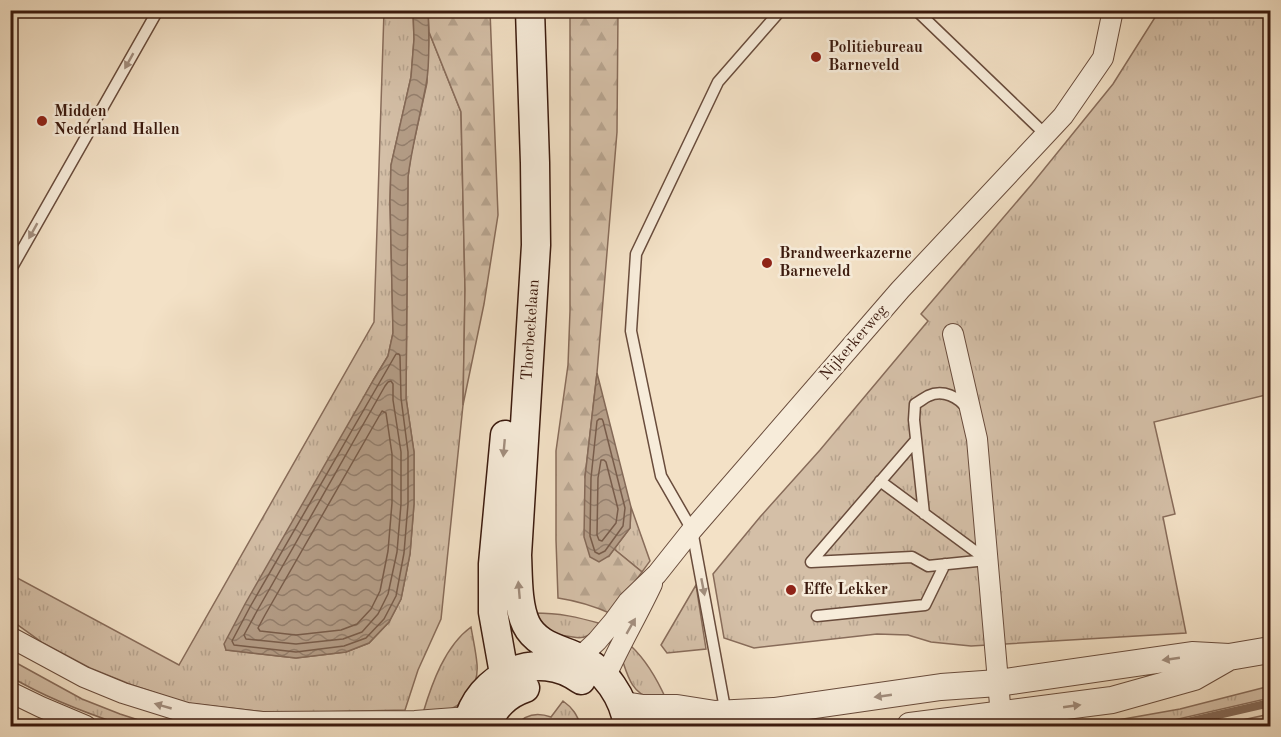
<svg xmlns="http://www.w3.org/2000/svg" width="1281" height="737" font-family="'Old Standard TT',serif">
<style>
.grass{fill:url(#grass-tufts);stroke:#886c5a;stroke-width:1.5}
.forest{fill:url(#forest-firs);stroke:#886c5a;stroke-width:1.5}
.wetland{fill:url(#wetland-marsh);stroke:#886c5a;stroke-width:1.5}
.water{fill:url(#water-waves);stroke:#846957;stroke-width:1.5}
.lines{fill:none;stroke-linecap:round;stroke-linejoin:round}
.shore{stroke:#785c4a;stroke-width:1.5}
.stream{stroke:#846957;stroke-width:8}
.service-casing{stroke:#694c3c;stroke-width:13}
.minor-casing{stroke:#694c3c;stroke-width:22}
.tertiary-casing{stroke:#694c3c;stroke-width:28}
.secondary-casing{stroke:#3b1a0e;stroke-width:31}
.service{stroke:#f7ecda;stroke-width:10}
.minor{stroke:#f7ecda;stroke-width:20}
.tertiary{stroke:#f7ecda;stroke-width:26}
.secondary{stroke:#f7ecda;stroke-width:28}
.oneway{fill:#a28e7e}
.poi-dot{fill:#8f2418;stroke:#f7ecda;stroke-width:2}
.labels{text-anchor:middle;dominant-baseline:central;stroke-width:5;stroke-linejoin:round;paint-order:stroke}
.poi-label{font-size:16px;font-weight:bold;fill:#3b1a0e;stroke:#f7ecda;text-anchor:start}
.street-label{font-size:16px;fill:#3b1a0e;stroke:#f7ecda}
</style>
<defs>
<pattern id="grass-tufts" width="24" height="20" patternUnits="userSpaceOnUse" patternTransform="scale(1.5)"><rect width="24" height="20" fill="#d4bfa7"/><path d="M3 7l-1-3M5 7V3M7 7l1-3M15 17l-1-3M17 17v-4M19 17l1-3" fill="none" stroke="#b7a48f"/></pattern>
<pattern id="forest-firs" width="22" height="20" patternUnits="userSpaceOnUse" patternTransform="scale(1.5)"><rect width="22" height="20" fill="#d4bfa7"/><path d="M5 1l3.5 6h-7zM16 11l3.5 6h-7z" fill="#b7a48f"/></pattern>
<pattern id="wetland-marsh" width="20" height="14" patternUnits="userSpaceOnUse" patternTransform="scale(1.5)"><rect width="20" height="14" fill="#d4bfa7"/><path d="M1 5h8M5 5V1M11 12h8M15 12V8" fill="none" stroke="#b7a48f"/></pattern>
<pattern id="water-waves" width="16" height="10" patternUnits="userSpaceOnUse" patternTransform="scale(1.5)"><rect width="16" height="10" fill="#b49d87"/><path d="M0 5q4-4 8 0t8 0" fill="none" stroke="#947f6d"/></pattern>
</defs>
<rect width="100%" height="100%" fill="#f3e1c6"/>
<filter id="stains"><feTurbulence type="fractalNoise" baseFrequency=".00333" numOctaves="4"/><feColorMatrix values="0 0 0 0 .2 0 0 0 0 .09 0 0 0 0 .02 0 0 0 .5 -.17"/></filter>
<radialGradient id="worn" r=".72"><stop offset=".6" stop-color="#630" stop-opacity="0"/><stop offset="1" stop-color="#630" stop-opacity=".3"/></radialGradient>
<path class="grass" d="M384,11H413L414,39L411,77L391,165L390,201L393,333L388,356L374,379L226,650L296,658L346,652L369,643L389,622L401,599L410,554L414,504V452L406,398L408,177L411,155L427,83L429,32L461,112L465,290L463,405L441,619L418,670L405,710L274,713L186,703L132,685L90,668L43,643L11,620L10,574L179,665L374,322Z
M1159,11H1270V18L1265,20L1270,27V394L1154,422L1175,514L1163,517L1186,633L971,646L931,642L908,635L877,634L754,648L724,638L713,574L760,517L820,450L928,321L921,314L1032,184L1113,84Z
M631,507L650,561L642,572L614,549L630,528Z
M696,585L706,649L667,653L661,645Z
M534,613C560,613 577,617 602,624C598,628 593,634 587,636C583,638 578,638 573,637C551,635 548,630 534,613Z
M471,627C473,639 476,652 477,664C479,687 464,707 442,712C436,713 429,713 423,713C432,683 445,646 471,627Z
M631,646C647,661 657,679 666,699C661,699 655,699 651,698C633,694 628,677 623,662Z
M11,660L82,699L120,714L157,726H131L122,725C83,712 46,698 11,677Z
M1270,686V698L1148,726H1084L1180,709Z
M563,701C573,708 577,715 581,726H516C525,714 537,712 551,717Z"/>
<path class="forest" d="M428,11H490L498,215L484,304L463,405L465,290L461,112L429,32Z
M570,11H618L617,132L597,373L585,477L609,556L614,549L642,572L612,614C594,606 578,601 558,598L556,540V451L568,365L570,311Z"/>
<path class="wetland" d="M1270,714V726H1215Z"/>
<path class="water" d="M413,11H428C429,32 430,64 426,85C420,116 412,146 408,177L406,398L414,452V504L410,554L401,599L389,622L369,643L346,652L296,658L226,650L224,644L245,604L374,379L388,356L393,333L390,201L391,165L411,77L414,39Z
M597,373L631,507L630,528L609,556L599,562L590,557L584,537L585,477Z"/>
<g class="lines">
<path class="shore" d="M396,354H399L400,356L401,398L408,452V504L404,553L396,596L384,619L366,638L344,646L296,652L234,645L232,641L250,607Z
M391,381L393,384V400L401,452V504L397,552L388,594L378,614L362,632L343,639L296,644L246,639L244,635L257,611L385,386L388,382Z
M382,411L386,413L392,454V503L388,551L380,591L371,609L357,624L341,630L296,635L260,631L258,628L265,615Z
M599,419H602L603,421L625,508L623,526L605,551L599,554L595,552L590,536L591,478L597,421Z
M601,460H604L606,462L618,509L616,523L602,541L599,540L597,535L598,478Z"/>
<path class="stream" d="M1170,726L1270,703"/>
<defs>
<path id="service" d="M916,10L1046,135
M10,271L158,10
M916,440L811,562L912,557L928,566L987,560
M880,481L987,560
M924,514L914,420L915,404C919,402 924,398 928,396C943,389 959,397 967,409
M817,616L925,605L945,564
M736,726L726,714L692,530L661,476L631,331L636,254L718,82L781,10"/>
<path id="minor" d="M953,334L977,439L1001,716
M10,637L84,677L123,693L187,713L262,722L415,721L469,717
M579,658L597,641L614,621L628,602L657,574L692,530L900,290L1063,116L1103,58L1113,10
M605,678C619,646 637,616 652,584
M10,692L41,707L86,726"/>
<path id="tertiary" d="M624,705L643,708H677L715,714L774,711L941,687L998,683L1192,655L1229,657L1270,650
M910,726L1112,700L1194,677L1229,657"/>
<path id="secondary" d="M530,10L535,163L536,245L517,555C518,575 517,605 526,624C536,645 560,649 579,658C606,670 624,698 628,726
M505,435L493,564V612L508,696
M467,726C477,676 538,647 581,680
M488,726C492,708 507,694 525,688"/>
</defs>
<use href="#service" class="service-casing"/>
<use href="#minor" class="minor-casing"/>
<use href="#tertiary" class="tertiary-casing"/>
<use href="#secondary" class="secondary-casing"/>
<use href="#service" class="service"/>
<use href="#minor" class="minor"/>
<use href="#tertiary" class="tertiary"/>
<use href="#secondary" class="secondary"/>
</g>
<defs><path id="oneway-solid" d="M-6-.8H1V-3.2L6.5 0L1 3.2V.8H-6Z" transform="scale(1.5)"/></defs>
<g class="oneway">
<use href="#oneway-solid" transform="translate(129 61) rotate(119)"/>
<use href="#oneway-solid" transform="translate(33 231) rotate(119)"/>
<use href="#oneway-solid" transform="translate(504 448) rotate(95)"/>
<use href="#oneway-solid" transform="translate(703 587) rotate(79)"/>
<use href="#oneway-solid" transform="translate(519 590) rotate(-95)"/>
<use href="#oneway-solid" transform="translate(631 626) rotate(-60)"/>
<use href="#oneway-solid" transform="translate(1171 659) rotate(172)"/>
<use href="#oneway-solid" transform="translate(883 696) rotate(172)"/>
<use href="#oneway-solid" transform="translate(163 706) rotate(-164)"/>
<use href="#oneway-solid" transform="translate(1072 706) rotate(-8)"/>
</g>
<g class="poi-dot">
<circle cx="816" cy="57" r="6"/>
<circle cx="42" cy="121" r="6"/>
<circle cx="767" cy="263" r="6"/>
<circle cx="791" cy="590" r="6"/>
</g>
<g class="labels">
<g class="poi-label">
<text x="828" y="48">Politiebureau<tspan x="828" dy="18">Barneveld</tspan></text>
<text x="54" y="112">Midden<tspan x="54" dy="18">Nederland Hallen</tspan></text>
<text x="779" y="254">Brandweerkazerne<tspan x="779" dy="18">Barneveld</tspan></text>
<text x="803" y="590">Effe Lekker</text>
</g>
<g class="street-label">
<text transform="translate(531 330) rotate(-86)">Thorbeckelaan</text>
<text transform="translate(854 343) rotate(-49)">Nijkerkerweg</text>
</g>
</g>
<rect width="1281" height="737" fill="none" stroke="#f3e1c6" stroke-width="36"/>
<rect x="12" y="12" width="1257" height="713" fill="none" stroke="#3b1a0e" stroke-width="3"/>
<rect x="18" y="18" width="1245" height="701" fill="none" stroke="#3b1a0e" stroke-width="1.5"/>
<rect width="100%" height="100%" filter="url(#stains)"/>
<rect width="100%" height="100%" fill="url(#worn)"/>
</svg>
